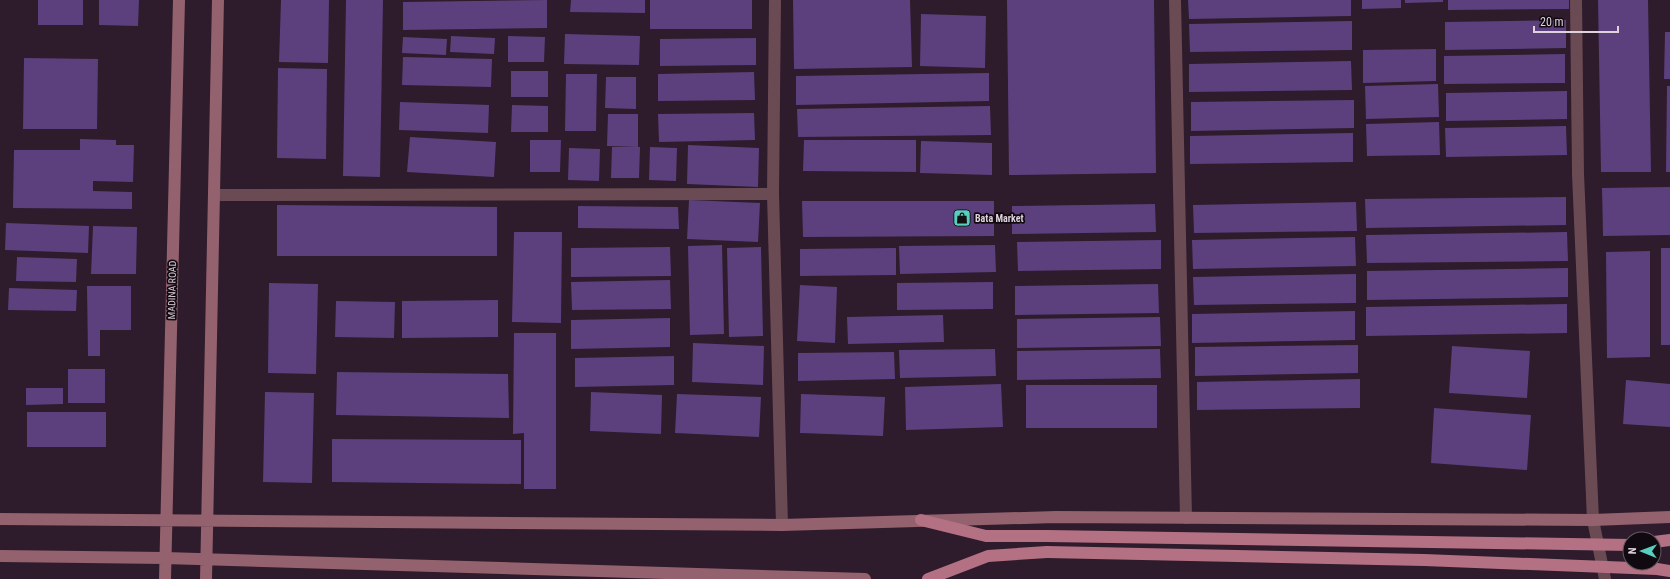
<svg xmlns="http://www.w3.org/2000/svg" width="1670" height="579" font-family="'Roboto Condensed',sans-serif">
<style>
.building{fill:#5b407d}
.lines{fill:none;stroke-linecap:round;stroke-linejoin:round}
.lane{stroke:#6b4b53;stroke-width:12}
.secondary{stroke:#94616e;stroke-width:12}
.primary{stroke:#b37183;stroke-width:12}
.primary-bridge{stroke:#b37183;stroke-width:12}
.labels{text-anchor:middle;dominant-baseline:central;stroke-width:3.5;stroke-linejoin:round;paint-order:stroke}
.poi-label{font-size:10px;font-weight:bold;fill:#dfd2dd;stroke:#110910;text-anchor:start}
.street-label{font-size:10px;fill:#dfd2dd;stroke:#110910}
</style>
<rect width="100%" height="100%" fill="#2e1b2b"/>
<path class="building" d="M38,0H83V25H38Z
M99,0H139L138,26L99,25Z
M281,0H329L328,63L279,62Z
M346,0H383L380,177L343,176Z
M547,0V28L403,30V2Z
M571,0H645V13L570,12Z
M650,0H752V29H650Z
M793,0H910L912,67L794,69Z
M1007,0H1154L1156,173L1009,175Z
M1188,0H1351V16L1189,19Z
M1362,0H1401V8L1362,9Z
M1405,0H1443V2L1405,3Z
M1448,0H1569V9L1448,10Z
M1598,0H1648L1651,172H1601Z
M921,14L986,16L985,68L920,66Z
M1566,20V48L1445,50V22Z
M1352,21V50L1190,52L1189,24Z
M1665,32H1670V79H1664Z
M565,34L640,36L639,65L564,64Z
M451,36L495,38L494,54L450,52Z
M508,36L545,37L544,62H508Z
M403,37L447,39L446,55L402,53Z
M756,38V65L660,66V39Z
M1436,49V81L1363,83V50Z
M1565,54V83L1444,84V56Z
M403,57L492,59L491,87L402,85Z
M24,58L98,59L97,129H23Z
M1351,61L1352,90L1189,92V64Z
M278,68L327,69L326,159L277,158Z
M511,71H548V97H511Z
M754,72L755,100L658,101V74Z
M989,73V101L796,105V76Z
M566,74H597L596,131H565Z
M606,77H636V109L605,108Z
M1438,84L1439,117L1366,119L1365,86Z
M1667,86H1670V172H1666Z
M1567,91V119L1446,121V93Z
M1354,100V128L1191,131V102Z
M400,102L489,105L488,133L399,130Z
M512,105L548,106V132H511Z
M990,106L991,135L798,137L797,109Z
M754,113L755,140L659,142L658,114Z
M608,114H638V147L607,146Z
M1439,122L1440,155L1367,156L1366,124Z
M1566,126L1567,155L1446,157L1445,128Z
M1353,133V162L1190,164V136Z
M410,137L496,142L494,177L407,172Z
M80,139L116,140V145H134L133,182L93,181V191L132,192V209L13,208L14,150H80Z
M530,140H561L560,172H530Z
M804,140H916V172L803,171Z
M921,141L992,143V175L920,173Z
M688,145L759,148L758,187L687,184Z
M612,147H640L639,178H611Z
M650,147L677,148L676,181L649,180Z
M569,148L600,149L599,181L568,180Z
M1670,187V235L1603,236L1602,188Z
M1566,197V225L1366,228L1365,199Z
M689,200L760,203L758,242L687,239Z
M802,201H994V236L803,237Z
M1356,202L1357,231L1194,233L1193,205Z
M1155,204L1156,232L1012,234V206Z
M277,205L497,207V256H277Z
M578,206L678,207L679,229L578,228Z
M6,223L89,226L88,253L5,250Z
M93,226L137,227L136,274H91Z
M514,232H562L561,323L512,322Z
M1567,232L1568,261L1367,263L1366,235Z
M1355,237L1356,266L1193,269L1192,240Z
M1161,240V269L1018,271L1017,242Z
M722,245L724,334L690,335L688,246Z
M995,245L996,272L900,274L899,246Z
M670,247L671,276L571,277V248Z
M761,247L763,336L729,337L727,248Z
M896,248V275L800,276V249Z
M1661,248H1670V345H1661Z
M1650,251V357L1607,358L1606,252Z
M17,257L77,259L76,282L16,281Z
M1568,268V297L1367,300V271Z
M1356,274V303L1194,305L1193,277Z
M670,280L671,309L572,310L571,282Z
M993,282V309L897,310V283Z
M269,283L318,284L316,374L268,373Z
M1158,284L1159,313L1015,315V286Z
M800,285L837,287L835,343L797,341Z
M87,286H131V330H100V356H88Z
M9,288L77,290L76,311L8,310Z
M498,300V337L402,338V301Z
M336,301L395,302L394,338L335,337Z
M1567,304V333L1366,336V307Z
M1355,311V340L1192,343V314Z
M943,315L944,342L848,344L847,317Z
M1160,317L1161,346L1017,348V319Z
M670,318V347L571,349V320Z
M514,333H556V489H524V433L513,434Z
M693,343L764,346L763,385L692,382Z
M1358,345V373L1195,376V347Z
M1452,346L1530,351L1527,398L1449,393Z
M995,349L996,376L900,378L899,350Z
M1160,349L1161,378L1017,380V351Z
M894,352L895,379L798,381V353Z
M674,356V385L575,387V358Z
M68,369H105V403H68Z
M337,372L508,374L509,418L336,415Z
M1360,379V408L1197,410V382Z
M1626,380L1670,384V427L1623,424Z
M1001,384L1003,427L906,430L905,387Z
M1026,385H1157V428H1026Z
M26,388H63V404L26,405Z
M265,392L314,393L312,483L263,482Z
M591,392L662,395L661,434L590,431Z
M677,394L761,397L759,437L675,433Z
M801,394L885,397L883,436L800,433Z
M1434,408L1531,415L1527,470L1431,463Z
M27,412H106V447H27Z
M332,439L521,440V484L332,482Z"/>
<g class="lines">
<path class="lane" d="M775,0L773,194L782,525
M1175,0L1186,518
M1576,0L1578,174L1593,520L1605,579
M214,195L773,194"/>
<path class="secondary" d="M0,519L782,525L1056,517L1593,520L1670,517
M0,556L165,558L865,579
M165,579L179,0
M206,579L218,0"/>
<path class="primary" d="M921,520L986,536H1047
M1654,542L1670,540
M928,579L988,556L1047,552"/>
<path class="primary-bridge" d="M1047,536L1630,545
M1047,552L1424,560L1657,569L1670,571"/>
</g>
<defs>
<symbol id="shop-square" viewBox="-11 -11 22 22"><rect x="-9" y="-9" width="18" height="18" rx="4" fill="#59cebe" stroke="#110910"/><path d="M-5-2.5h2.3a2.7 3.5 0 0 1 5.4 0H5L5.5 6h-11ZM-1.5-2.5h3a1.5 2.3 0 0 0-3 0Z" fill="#111"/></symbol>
</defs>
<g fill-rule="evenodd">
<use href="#shop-square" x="952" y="208" width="20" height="20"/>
</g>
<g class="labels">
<g class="poi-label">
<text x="975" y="218">Bata Market</text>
</g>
<g class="street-label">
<text transform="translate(172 290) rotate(-89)">MADINA ROAD</text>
</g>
</g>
<g transform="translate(1642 551) rotate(271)"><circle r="19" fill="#110910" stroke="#635962"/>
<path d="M0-3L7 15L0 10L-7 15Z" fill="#59cebe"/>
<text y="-6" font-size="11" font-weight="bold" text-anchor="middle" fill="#dfd2dd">N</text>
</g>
<path d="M1534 26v6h84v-6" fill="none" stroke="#dfd2dd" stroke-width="2"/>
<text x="1540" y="26" font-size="12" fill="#dfd2dd" stroke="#110910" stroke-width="3" paint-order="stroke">20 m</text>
</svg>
